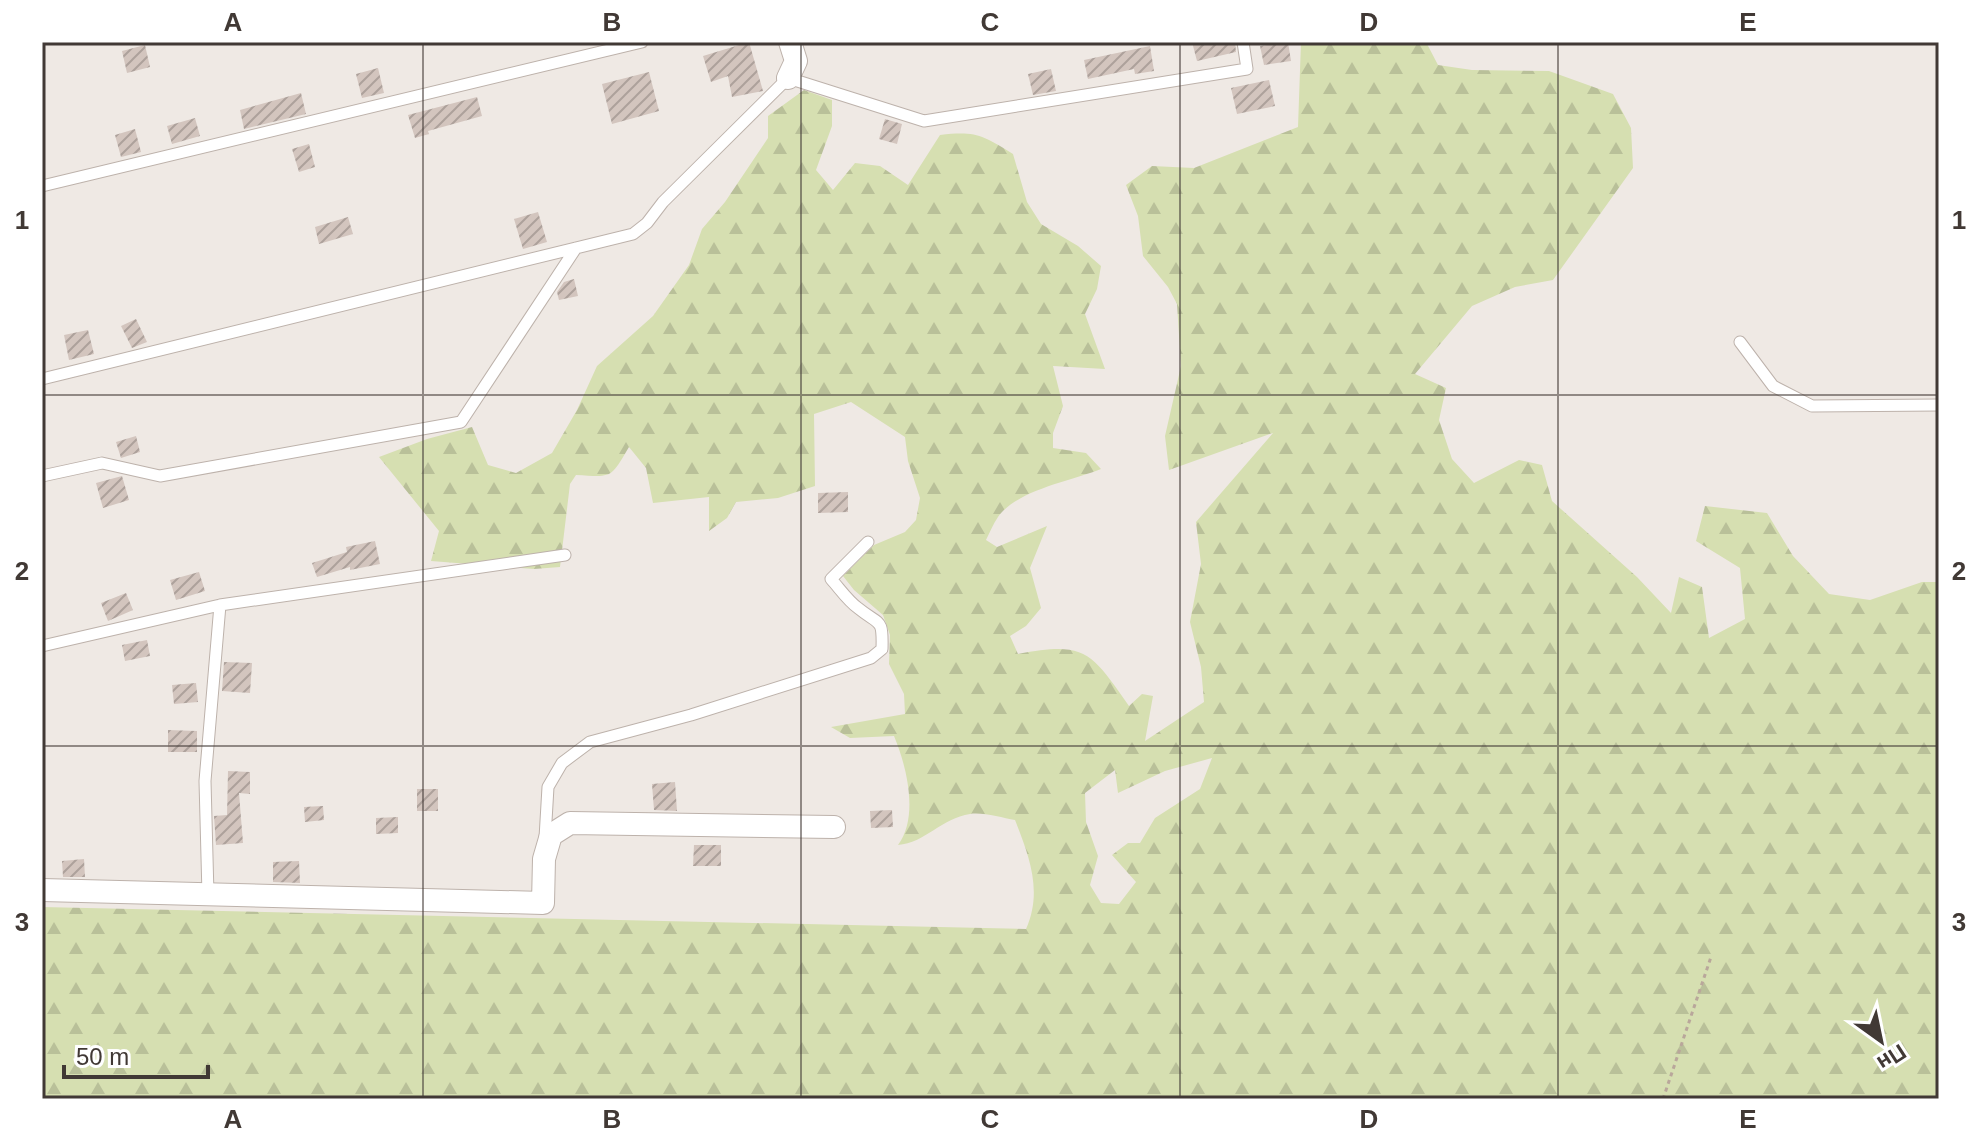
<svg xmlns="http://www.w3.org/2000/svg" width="1981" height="1141" font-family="Helvetica,sans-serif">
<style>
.forest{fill:url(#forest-firs);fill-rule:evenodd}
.building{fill:url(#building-hatch)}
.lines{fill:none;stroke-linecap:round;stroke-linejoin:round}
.lane-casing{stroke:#bdb2ab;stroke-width:13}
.street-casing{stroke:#bdb2ab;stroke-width:24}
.path{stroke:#b9a79b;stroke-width:3;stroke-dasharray:4 4;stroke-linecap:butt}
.lane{stroke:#fff;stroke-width:11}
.street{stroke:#fff;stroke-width:22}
.grid{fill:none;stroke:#413935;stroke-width:2;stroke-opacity:0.55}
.neatline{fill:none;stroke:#413935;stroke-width:3}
.grid-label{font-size:26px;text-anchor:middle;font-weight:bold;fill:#413935}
</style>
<defs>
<pattern id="forest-firs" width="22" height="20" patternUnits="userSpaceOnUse" patternTransform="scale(2)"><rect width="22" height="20" fill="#d6dfb1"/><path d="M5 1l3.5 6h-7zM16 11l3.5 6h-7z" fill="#b9c099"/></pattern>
<pattern id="building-hatch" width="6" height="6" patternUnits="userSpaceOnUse" patternTransform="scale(2)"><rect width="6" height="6" fill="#d3c5be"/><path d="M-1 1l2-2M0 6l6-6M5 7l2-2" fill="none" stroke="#ada19b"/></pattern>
</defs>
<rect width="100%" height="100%" fill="#efe9e4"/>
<path class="forest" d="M1301,42H1426L1438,65L1472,70L1549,71L1613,94L1631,128L1633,168L1553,280L1515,287L1472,306L1415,374L1446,388L1439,420L1452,459L1474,483L1519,460L1542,465L1552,501L1637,577L1671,613L1679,577L1702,587L1709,638L1745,619L1740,568L1696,541L1705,506L1767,513L1793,556L1829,594L1870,600L1922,582H1939V1099H42V907L1026,929C1043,891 1029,856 1015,820C1002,818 983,812 970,814C942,818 925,843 898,845C919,817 907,767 894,736L850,738L831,727L905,714L904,694L889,664L890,635L883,615L854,590L843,576L874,545L905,532L916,520L920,498L908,461L905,437L851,402L814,414L815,486L778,498L736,502L727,518L709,531V497L653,503L646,468L629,447C610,479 613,477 576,475L570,484L560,567L534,569L431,561L439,531L379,457L427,439L472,427L488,465L516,473L552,453L577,410L597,366L653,316L689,265L702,229L725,202L768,138V116L804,90L832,100V126L816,170L833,190L855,163L880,166L908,185L940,135C976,131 982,135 1013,154L1027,202L1041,224L1078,246L1101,266L1097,289L1085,314L1105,369L1053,366L1063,406L1053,433V448L1086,453L1101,469C1071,481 1017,490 998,517C993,524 990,532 986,540L997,547L1047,526L1030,568L1041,608L1026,626L1010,636L1018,654C1086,641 1091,652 1129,706L1142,694L1153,696L1145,741L1204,702L1201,667L1190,622L1201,564L1196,522L1273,433L1169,470L1165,436L1181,366L1177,304L1168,287L1143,256L1138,216L1126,185L1152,166L1194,168L1298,127ZM1212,758L1200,789L1155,818L1140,843H1128L1112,855L1136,882L1119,904L1101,903L1090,885L1098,856L1086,822L1085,793L1115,770L1118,793L1165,771Z"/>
<path class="building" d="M749,42L763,91L732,97L728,76L711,82L703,56Z
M1192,42H1235L1236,52L1197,61Z
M1288,42L1291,61L1264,65L1260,46Z
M145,45L150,67L127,73L122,51Z
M1150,46L1154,71L1135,74L1134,69L1088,79L1084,60Z
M378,68L384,93L362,98L356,74Z
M1051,69L1056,91L1033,95L1028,74Z
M649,72L659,111L612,124L602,84Z
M1269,80L1275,106L1237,114L1231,88Z
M301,93L306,114L244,129L240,110Z
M477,97L482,116L428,131L429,134L415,138L408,115Z
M195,118L200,136L172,144L167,126Z
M885,119L902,124L897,144L879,139Z
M135,129L141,152L121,157L115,135Z
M309,144L315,167L299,172L292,149Z
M538,212L547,242L523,249L514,219Z
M348,217L353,234L319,244L315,227Z
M574,279L578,296L559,300L557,292L564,282Z
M136,319L147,342L132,348L121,326Z
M88,330L94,354L69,360L64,335Z
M136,436L140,452L121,458L116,442Z
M122,476L129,500L103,508L96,483Z
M848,492V512L818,513V493Z
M375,541L380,564L350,570V567L317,577L312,563L347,552L346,547Z
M199,572L205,591L176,600L170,580Z
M126,593L133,610L108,621L101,603Z
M147,640L150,656L125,661L122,645Z
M224,662L252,663L250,693L222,691Z
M196,683L198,702L174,704L172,685Z
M168,730L197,731V752H168Z
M228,771L250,772V794L239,793L243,843L216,845L214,816L227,815Z
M675,782L677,811L654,810L652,784Z
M417,789H438V811H417Z
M323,806L324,820L305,822L304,807Z
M892,810L893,827L871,828L870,811Z
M398,817V833L376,834V818Z
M694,845H721V866H693Z
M84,859L85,877H63L62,861Z
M299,861L300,883L273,882V862Z"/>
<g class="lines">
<defs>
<path id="lane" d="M42,186L642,42
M1740,342L1773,386L1812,406L1939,405
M42,379L633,234L647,223L663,202L788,78L924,121L1247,69L1243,42
M42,476L102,463L160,476L461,422L576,248
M42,646L220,605L565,555
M545,838L548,787L562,763L590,742L691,715L871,658L882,649C883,617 880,626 858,608C848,601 840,589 831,579L868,542
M208,895L205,781L220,605"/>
<path id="street" d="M788,78L796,61L790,42
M42,890L543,903L544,859L551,835L570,823L834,827"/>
</defs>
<use href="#lane" class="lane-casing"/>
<use href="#street" class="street-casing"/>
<path class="path" d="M1663,1099L1711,957"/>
<use href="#lane" class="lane"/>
<use href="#street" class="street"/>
</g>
<path class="grid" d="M423,42V1099M801,42V1099M1180,42V1099M1558,42V1099M42,395H1939M42,746H1939"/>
<rect width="1981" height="1141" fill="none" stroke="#ffffff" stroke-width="88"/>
<g transform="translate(1881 1041) rotate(147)" stroke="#ffffff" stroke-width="6" paint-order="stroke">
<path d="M0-6L14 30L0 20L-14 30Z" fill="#413935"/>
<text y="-12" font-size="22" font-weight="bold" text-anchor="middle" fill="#413935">Пн</text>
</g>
<path d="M64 1065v12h144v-12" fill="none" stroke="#413935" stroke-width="4"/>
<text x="76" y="1065" font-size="24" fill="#413935" stroke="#ffffff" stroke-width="6" paint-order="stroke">50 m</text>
<rect x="44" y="44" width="1893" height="1053" class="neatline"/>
<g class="grid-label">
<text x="233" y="31">A</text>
<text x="612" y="31">B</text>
<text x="990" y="31">C</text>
<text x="1369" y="31">D</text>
<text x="1748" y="31">E</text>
<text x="22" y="229">1</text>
<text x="1959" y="229">1</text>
<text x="22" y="580">2</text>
<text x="1959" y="580">2</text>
<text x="22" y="931">3</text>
<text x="1959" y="931">3</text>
<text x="233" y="1128">A</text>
<text x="612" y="1128">B</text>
<text x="990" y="1128">C</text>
<text x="1369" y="1128">D</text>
<text x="1748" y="1128">E</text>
</g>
</svg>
